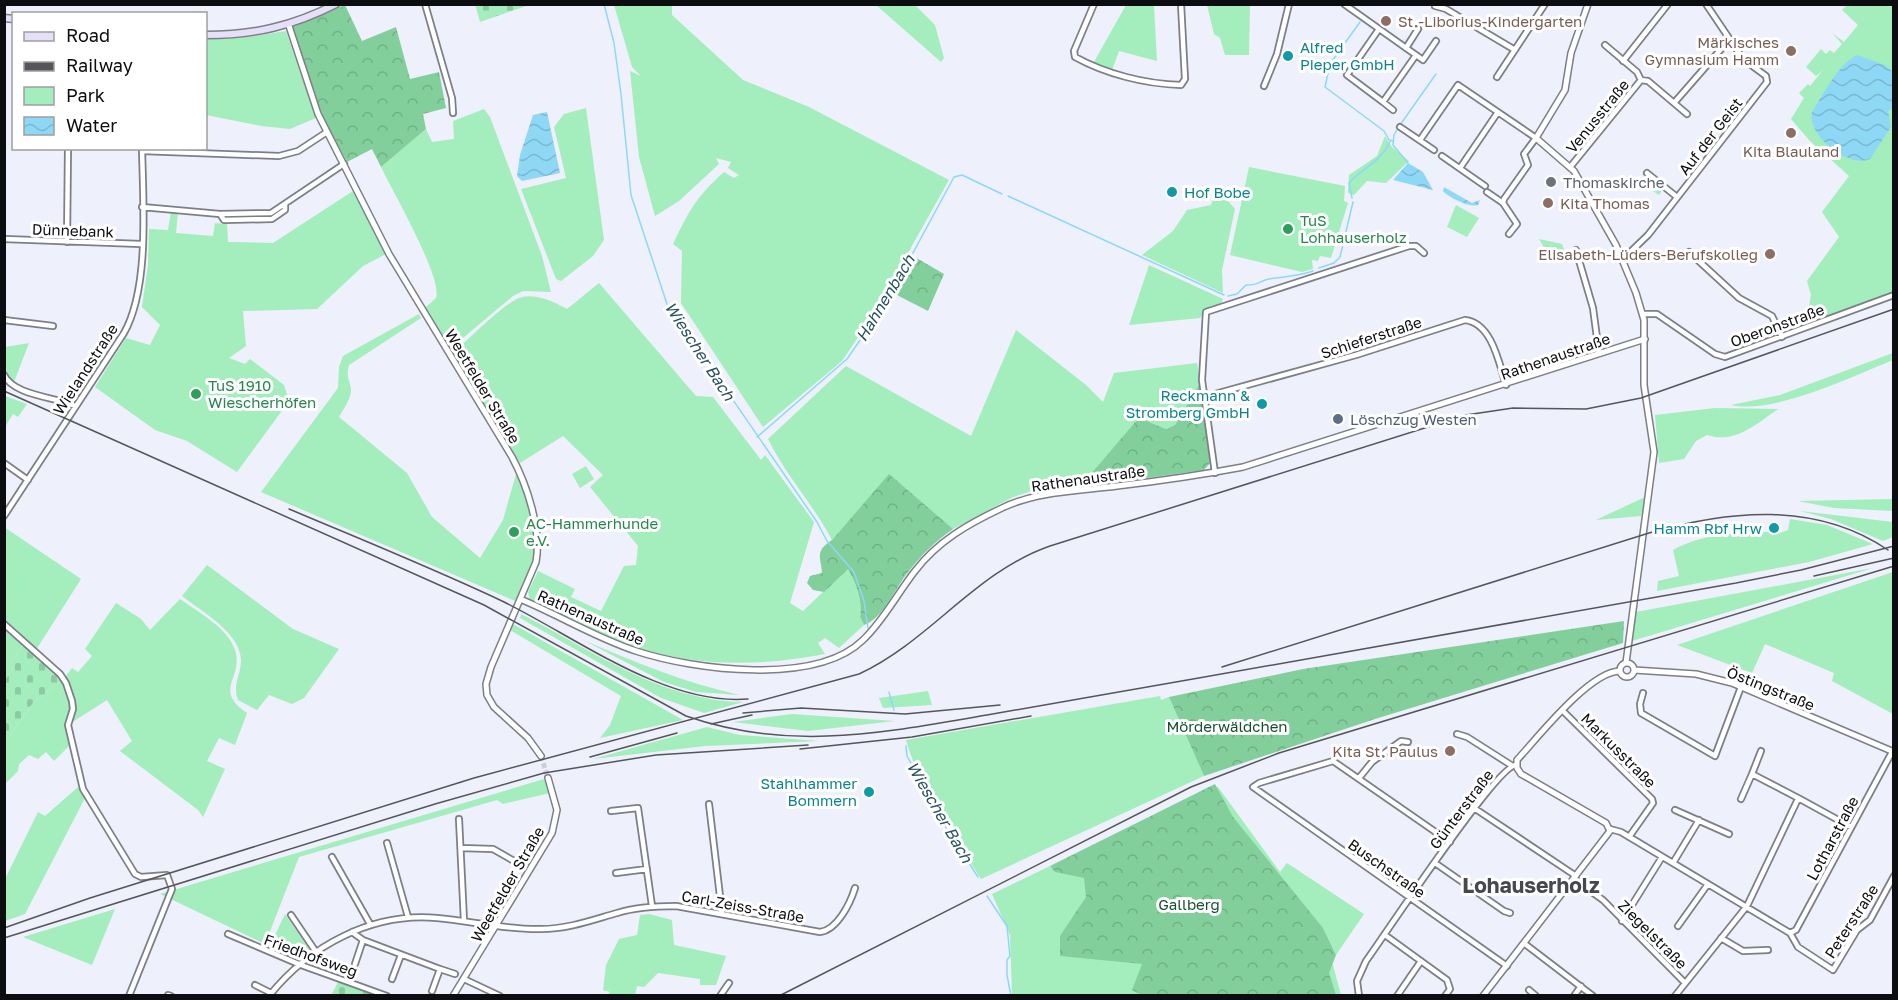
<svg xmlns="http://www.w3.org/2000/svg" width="1898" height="1000" font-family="'Golos Text',sans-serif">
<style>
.green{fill:#a4edbc}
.forest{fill:url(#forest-crowns)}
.cemetery{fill:url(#cemetery-stones)}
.water{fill:url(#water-waves)}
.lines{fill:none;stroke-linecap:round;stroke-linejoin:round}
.stream{stroke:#8ed8f5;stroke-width:1.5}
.tertiary-tunnel{stroke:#ccced8;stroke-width:5;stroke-dasharray:5 2.5;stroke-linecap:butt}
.minor-casing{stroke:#7d7f88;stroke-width:8}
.tertiary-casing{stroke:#7d7f88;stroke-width:8}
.secondary-casing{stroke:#7d7f88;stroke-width:9}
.minor{stroke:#fff;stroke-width:4.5}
.tertiary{stroke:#fff;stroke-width:5}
.secondary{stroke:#e5dff8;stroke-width:6}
.rail{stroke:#55565b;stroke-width:1.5}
.education-dot{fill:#8d6e63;stroke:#fff;stroke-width:2}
.culture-dot{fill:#0f9aa8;stroke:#fff;stroke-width:2}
.worship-dot{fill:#6b7280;stroke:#fff;stroke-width:2}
.leisure-dot{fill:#2e9e5b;stroke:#fff;stroke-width:2}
.service-dot{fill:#5c6f8a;stroke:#fff;stroke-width:2}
.labels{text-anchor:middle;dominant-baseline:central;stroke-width:6;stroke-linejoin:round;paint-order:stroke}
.education-label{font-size:15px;fill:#785e54;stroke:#fff;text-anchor:end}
.culture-label{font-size:15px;fill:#0d838f;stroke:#fff;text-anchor:end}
.street-label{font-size:15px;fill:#0c0d10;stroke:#fff}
.worship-label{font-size:15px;fill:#5b616d;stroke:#fff;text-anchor:start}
.leisure-label{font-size:15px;fill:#27864d;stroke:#fff;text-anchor:start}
.service-label{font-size:15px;fill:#4e5e75;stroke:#fff;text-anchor:start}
.park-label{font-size:15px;fill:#175030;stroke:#fff}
.water-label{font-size:16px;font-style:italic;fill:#285262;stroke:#fff}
.district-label{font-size:21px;font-weight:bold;fill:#464850;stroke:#fff}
</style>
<defs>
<pattern id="forest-crowns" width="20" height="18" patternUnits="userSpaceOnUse" patternTransform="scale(1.5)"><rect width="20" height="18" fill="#82cf9c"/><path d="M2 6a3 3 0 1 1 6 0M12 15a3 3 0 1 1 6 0" fill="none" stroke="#6fb185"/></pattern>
<pattern id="cemetery-stones" width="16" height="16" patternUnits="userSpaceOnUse" patternTransform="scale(1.5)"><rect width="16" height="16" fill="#a4edbc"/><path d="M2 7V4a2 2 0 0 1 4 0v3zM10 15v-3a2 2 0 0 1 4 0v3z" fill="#8ccaa1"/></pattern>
<pattern id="water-waves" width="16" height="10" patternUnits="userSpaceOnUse" patternTransform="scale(1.5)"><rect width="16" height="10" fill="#8ed8f5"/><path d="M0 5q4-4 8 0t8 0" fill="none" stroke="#79b8d1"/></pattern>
</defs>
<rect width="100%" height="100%" fill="#eef0fb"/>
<path class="green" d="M614,5H672V15L743,80L809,107L949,180L873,315L842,361L763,427L681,303L682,251L673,244C689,211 696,197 724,172L734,178L739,175L728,168L731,162L716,158L719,164L679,201L655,216L639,157L630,71L641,76L632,67Z
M876,5H915L935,25L944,58L941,62Z
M1126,5L1154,6L1157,61L1119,51L1112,70L1094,62Z
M1207,5H1250L1249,55H1225L1220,38L1214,34Z
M1847,5H1893V295L1806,324L1811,295L1807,281L1839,237L1822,212L1849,176L1810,141L1791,119L1804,98L1799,93L1808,84L1810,86L1823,70L1816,76L1806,67L1821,49L1826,54L1830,50L1834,53L1842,44L1832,33L1844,42L1858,25L1842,10Z
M286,31L316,118L290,129L261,126L206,115V37L242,38Z
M586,108L604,240L593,256L561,281L556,279L521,189L566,178L554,127L564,114Z
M484,109L490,117L542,256L551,292L523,291L513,296L451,348L425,308L436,298C443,278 392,190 381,167L426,129L432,142L454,139L453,121Z
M1385,136L1392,147L1409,161L1386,183L1367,181L1354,195L1348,193L1349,175L1377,156Z
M1249,167L1345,186L1344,201L1348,203L1331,258L1320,256L1318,261L1312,260L1313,269L1302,272L1230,255Z
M1650,179L1663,189L1659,195L1641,183Z
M1217,188L1235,209L1222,270L1223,293L1142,255L1173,231L1187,210L1211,205Z
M353,191L386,254L363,266L317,309L243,311L246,346L229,358L245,364L250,359L284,385L289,401L237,472L187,441L155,430L95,387L126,338L150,345L160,325L142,307L148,265L149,229L168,230L171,212H178L176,233L213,236L215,223L227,224L228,242L273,243Z
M1456,205L1479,218L1467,237L1447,227Z
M1539,239L1562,244L1566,255L1552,261Z
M1149,265L1223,299L1220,306L1207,309L1200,318L1129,325Z
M599,283L696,396L713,397L761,460L765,455L814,522L790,603L803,611L848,568C856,582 863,602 860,617L864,625L839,648L825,638L818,643L825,654C769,665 709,667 653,652C610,640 570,618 530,600L528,592L538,571L575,589L571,597L601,611L624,566L636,565L638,546L590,487L603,475L563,436L520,463L453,353C467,341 507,300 522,297C538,294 554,302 567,309Z
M419,314L421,318L349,365C346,377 349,378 351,389C352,397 343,410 339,417L407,473L432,517L480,558L503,520L516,474C527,492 540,543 533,564C528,576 520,589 515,601L261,492L338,388L339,367L343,356Z
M1016,330L1086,385L1103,402L1114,373L1197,363L1200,383L1175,425L1166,429L1147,421H1136L1083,483L1041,488L1013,497L953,529L889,475L832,540C813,504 786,476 768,439L846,366L971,436Z
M29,343L14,382C3,374 5,359 5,347Z
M1893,353V360C1853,376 1773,415 1731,405L1780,395Z
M5,396L27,404L18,417L13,414L5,427Z
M1715,408L1778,409C1755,425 1735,444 1707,435L1696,441L1684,459L1659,463L1655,415Z
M586,466L594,479L580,488L572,474Z
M1645,497L1641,516L1596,520Z
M1893,499V511L1834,508L1798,501Z
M1800,511L1893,522V537L1883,541L1831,519Z
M1790,519L1827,525L1873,544L1809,562L1657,591L1658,581L1679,576L1673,550C1703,533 1735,534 1769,532L1775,535L1788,530Z
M4,527L81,579L36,650L5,621Z
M207,565L293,629L339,649L304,698L292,704L269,695L257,710L238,700C232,684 241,676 241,660C240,632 202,612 182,596Z
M1873,568L1632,641L1636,612Z
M1893,572V714L1832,681L1834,673L1765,644L1752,673L1677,645Z
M180,599C198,612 228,628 235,650C244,679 212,689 247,713L235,745L219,738L207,761L225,769L203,817L198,810L120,751L132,741L107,700L71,723L75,704L65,677L72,668L78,672L92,656L85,649L116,603L141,619L150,630Z
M521,614C592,650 661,701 743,702L704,713L661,698L520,618Z
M513,624L683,720L600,738L610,725L621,696L510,630Z
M5,626L25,643L10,664L13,669L5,680Z
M583,640C635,662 685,683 740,695L696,692L664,682Z
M63,680L71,712L67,723L70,745L54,761L46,752L38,759L29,755L19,764L18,771L5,784V742L33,703Z
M928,691L932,705L883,708L879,698Z
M1160,696L1161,700L1169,697L1204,776L981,879C955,837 919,787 906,740Z
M792,714L895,721L808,731L733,722Z
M707,727L740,735L819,741L705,746L593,759Z
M544,779L550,793L503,804L497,800L299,857L265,944L160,894Z
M78,787L85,798L25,914L5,921V879L38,812L45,816Z
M1218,787L1280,872L1287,863L1364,914L1336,955L1323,928L1341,995H1012L1010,935L992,894L1050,866L1054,870Z
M115,909L92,965L23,937Z
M285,914L309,949V954L297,961L268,950Z
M649,914L672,920L674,945L726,956L716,985H700V979L658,973L644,987L637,986L635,995H608L610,992L603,990L606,965L619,939L637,935L640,915Z"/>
<path class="forest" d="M345,5L362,41L396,27L410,79L439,72L446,108L423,114L426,129L381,167L372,149L347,162L324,119L291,26Z
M913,256L944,274L928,311L893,293Z
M1200,383L1210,463L1204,470L1089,486L1083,483L1136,421H1147L1166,429L1175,425Z
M889,474L953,529C936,541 922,554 909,571C896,586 884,618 864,625L860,617C863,602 856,582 848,569L824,592L813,590L807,583L810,576L822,573C821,557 814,552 832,540Z
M1624,621L1623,643L1375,719L1204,776L1169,697L1303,669Z
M1215,784L1233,817L1323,928L1336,955L1329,973L1336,995H1141L1132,990L1142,964L1060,956V936L1086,897L1084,878L1055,872L1050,866Z"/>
<path class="cemetery" d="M475,4H529V5L480,22Z
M25,643L63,680L33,703L5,742V680L13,669L10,664Z
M339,980L380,996H331Z"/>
<path class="water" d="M1857,55L1885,65L1894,73L1893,108L1888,111L1891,127L1870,159C1849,169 1806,135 1812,112C1824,94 1838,64 1857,55Z
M547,112L560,173L522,181L517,176L520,155L533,115Z
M1408,163L1423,172L1433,190L1393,180Z
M1444,187L1472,203L1480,200L1478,205C1471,208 1449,198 1443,191Z"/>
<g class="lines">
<path class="stream" d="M604,4L614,43L621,94L631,195L667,304L817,522L827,541L854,572L864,601L868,628
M1360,22L1330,64L1325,87L1384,131L1389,140L1393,141
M1400,125L1436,74
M1398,128L1394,135L1393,145L1408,163
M1008,196L1224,295
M1352,198L1349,183C1364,166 1378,165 1390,142
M1319,268L1334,263L1340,257L1353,202
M1228,296L1237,294L1246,285C1261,285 1258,281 1269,279C1283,277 1298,276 1313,271
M757,437L847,359L887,301L954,177L962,175L1002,194
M889,692L894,710
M906,746L907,756L946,827L978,877
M987,896L1007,926L1010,956L1007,960V975L1011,996"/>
<path class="tertiary-tunnel" d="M541,756L548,778"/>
<defs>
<path id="minor" d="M425,4L452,98L453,113
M1094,4L1074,51L1075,57C1106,74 1145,84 1181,85L1185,79L1181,4
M1344,4L1423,60L1436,41
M1435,6L1446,9L1515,50
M1379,29L1347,75L1383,102L1416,55
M1605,45L1637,72L1641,80L1648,81L1687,114
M1406,48L1418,29
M1623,61L1668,4
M1497,77L1545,4
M1264,86L1277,54L1289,4
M1383,102L1393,110
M1674,103L1729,40
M1400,127L1434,150
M1420,140L1458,85L1536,138L1524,154L1528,165L1504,199L1503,203L1517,224L1509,234
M142,151L279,156L298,151L327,132
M1442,156L1485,186
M1571,166L1641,80
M1460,168L1498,112
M1647,173L1677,197
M1487,192L1503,203
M142,207L220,214L271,213L344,164
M220,214L224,220L272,219L285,210V204
M4,239L141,244
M67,242L68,148
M1576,250L1593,308L1599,353
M1689,252L1739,298L1772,316L1782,337
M1622,260L1648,235L1767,82L1766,76L1743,59L1706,4
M1643,314H1657L1715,354L1725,357L1894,295
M4,320L53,326
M4,375C14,396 57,397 75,406
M1204,397L1356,355L1465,320C1492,323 1499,363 1506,385
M4,463L28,480
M1215,473L1202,380L1206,312L1409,246H1416L1424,253
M4,516L124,333C150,287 143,201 142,148
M4,624L60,674L66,683L72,701L73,709L68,725L83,789L135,874L141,877L167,875L172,889L129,996
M1643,693L1640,704L1641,713L1715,756L1741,687
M1563,711L1652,799L1653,803L1629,837
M1457,734L1467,737L1511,765
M1761,751L1752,774L1800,799
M1359,778L1372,762L1401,741L1408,742
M1741,799L1752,774
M709,804L722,913
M1474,808L1576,876
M1675,810L1729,834
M611,811L638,808L652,906
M459,819L464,921
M1610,829L1621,832L1790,933L1798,947L1833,970L1857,930L1870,920L1894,876
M1450,842L1333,761L1259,783L1253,787L1507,966
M387,843L408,917
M461,848L493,849L514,861
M332,857L370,924
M1435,863L1504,911L1510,913
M1673,863L1699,820
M616,873L647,869
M1575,880L1603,900L1685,983
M291,915L316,952
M1622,921L1662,857
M1678,926L1708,884
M352,932L363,940L440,969L432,991
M1790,933L1796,930L1892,752
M228,934L301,965L387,996
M1385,935L1447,980L1450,989L1445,996
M1721,938L1743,951L1768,950
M1525,944L1593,996
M355,964L363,940
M440,969L455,974
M392,979L401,955
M464,979L500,996
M255,985L271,993
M1529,990L1536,996
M168,995L171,996
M269,996C309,946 372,912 437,918C471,921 507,930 541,929C568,929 592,920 617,913C636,907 656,906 676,906L820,932C837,930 850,904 855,888
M720,996L729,983
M1359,996L1357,981L1366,961C1385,935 1496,766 1516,765
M1397,996L1421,961
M1574,996L1581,986
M1675,996L1747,906L1797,801L1800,799L1851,827"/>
<path id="tertiary" d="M1588,4L1571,53L1565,90L1536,138L1574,171L1616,245L1636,293L1644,320V385L1654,452L1626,663
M289,26L318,114L389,254L512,457C527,485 542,530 536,562L491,667L486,684L487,695L494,707L528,738L541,756
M520,599C559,615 596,638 636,651C694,670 816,686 863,640C884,620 897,594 915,571C938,541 968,524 1002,508C1037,491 1079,491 1117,486C1159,481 1201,475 1243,467L1645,339
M1620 670a7 7 0 1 1 14 0a7 7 0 1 1-14 0Z
M1634,670L1696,674L1732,683L1894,752
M453,996L552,833L557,810L548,778
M1483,996L1610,831L1606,823L1521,774L1517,768V760C1538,737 1590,671 1620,671"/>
<path id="secondary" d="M4,18L14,19
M206,35C254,35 293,26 336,4"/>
</defs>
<use href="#minor" class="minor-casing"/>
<use href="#tertiary" class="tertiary-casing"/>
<use href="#secondary" class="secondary-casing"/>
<use href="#minor" class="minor"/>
<use href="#tertiary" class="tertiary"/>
<use href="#secondary" class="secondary"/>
<path class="rail" d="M4,391L484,605L686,716C790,752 881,733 987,715C1056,703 1124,691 1193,679C1374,647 1555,615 1736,583L1801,570L1894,546
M289,509C360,539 432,568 502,601C576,637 665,706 748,699
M1814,576L1894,558
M1222,667L1649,533C1729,510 1816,501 1888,550
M743,713L801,708L905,714L1000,705
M711,724L752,715
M800,749L912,737L1031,716
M590,757L677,733
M4,928L90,898L474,778L859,674C930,641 975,572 1050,546L1466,415L1513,408L1586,409L1641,398L1894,309
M4,938L435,804L544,773L656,755L808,745
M779,996L1191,787L1279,753L1894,566"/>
</g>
<g class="education-dot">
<circle cx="1386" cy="21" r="6"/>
<circle cx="1791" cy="51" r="6"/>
<circle cx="1791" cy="133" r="6"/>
<circle cx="1548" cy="203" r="6"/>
<circle cx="1770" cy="254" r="6"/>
<circle cx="1450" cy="751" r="6"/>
</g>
<g class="culture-dot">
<circle cx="1288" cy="56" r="6"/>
<circle cx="1172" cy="192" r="6"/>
<circle cx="1262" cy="404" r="6"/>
<circle cx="1774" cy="528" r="6"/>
<circle cx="869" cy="792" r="6"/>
</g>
<circle class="worship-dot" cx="1551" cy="182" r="6"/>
<g class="leisure-dot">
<circle cx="1288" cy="229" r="6"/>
<circle cx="196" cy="394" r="6"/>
<circle cx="514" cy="532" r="6"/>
</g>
<circle class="service-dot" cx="1338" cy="419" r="6"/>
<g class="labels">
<g class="education-label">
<text x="1398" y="21" text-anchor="start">St.-Liborius-Kindergarten</text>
<text x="1779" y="42">Märkisches<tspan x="1779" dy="17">Gymnasium Hamm</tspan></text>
<text x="1791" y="151" text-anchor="middle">Kita Blauland</text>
<text x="1560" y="203" text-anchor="start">Kita Thomas</text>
<text x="1758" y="254">Elisabeth-Lüders-Berufskolleg</text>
<text x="1438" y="751">Kita St. Paulus</text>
</g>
<g class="culture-label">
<text x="1300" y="47" text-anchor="start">Alfred<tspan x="1300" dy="17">Pieper GmbH</tspan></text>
<text x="1184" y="192" text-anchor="start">Hof Bobe</text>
<text x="1250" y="395">Reckmann &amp;<tspan x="1250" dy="17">Stromberg GmbH</tspan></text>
<text x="1762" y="528">Hamm Rbf Hrw</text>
<text x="857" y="783">Stahlhammer<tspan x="857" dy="17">Bommern</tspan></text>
</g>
<g class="street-label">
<text transform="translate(1597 116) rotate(-51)">Venusstraße</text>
<text transform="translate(1710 136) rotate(-52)">Auf der Geist</text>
<text transform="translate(73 230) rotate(2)">Dünnebank</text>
<text transform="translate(1777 325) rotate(-20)">Oberonstraße</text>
<text transform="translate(1371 337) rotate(-18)">Schieferstraße</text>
<text transform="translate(1555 356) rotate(-19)">Rathenaustraße</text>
<text transform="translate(85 369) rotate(-57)">Wielandstraße</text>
<text transform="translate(483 386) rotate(59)">Weetfelder Straße</text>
<text transform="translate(1088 478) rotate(-8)">Rathenaustraße</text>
<text transform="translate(591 617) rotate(24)">Rathenaustraße</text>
<text transform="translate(1771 688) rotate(22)">Östingstraße</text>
<text transform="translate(1619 750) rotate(45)">Markusstraße</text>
<text transform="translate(1461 809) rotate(-53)">Günterstraße</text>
<text transform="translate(1832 838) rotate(-62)">Lotharstraße</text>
<text transform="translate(1387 868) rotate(35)">Buschstraße</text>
<text transform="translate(507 884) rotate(-60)">Weetfelder Straße</text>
<text transform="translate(743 906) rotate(10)">Carl-Zeiss-Straße</text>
<text transform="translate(1851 921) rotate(-57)">Peterstraße</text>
<text transform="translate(1653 934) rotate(45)">Ziegelstraße</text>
<text transform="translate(311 955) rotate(20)">Friedhofsweg</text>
</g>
<g class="worship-label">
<text x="1563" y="182">Thomaskirche</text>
</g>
<g class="leisure-label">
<text x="1300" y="220">TuS<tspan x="1300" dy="17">Lohhauserholz</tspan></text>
<text x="208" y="385">TuS 1910<tspan x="208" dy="17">Wiescherhöfen</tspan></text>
<text x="526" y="523">AC-Hammerhunde<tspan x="526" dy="17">e.V.</tspan></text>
</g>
<g class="service-label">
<text x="1350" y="419">Löschzug Westen</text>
</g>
<g class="park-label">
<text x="1227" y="726">Mörderwäldchen</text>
<text x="1189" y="904">Gallberg</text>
</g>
<g class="water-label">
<text transform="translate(885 298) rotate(-59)">Hahnenbach</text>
<text transform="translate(700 351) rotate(57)">Wiescher Bach</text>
<text transform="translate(940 812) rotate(60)">Wiescher Bach</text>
</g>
<g class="district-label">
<text x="1531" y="885">Lohauserholz</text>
</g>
</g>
<rect width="1898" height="1000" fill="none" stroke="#0c0d10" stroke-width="12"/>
<rect x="12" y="12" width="195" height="138" fill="#ffffff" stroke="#9e9e9f" stroke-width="1.5"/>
<rect x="24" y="32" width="30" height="9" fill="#e5dff8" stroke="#9e9e9f" stroke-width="1.5"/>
<text x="66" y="42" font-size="18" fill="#0c0d10">Road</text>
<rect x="24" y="62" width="30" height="9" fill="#55565b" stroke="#9e9e9f" stroke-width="1.5"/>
<text x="66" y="72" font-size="18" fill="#0c0d10">Railway</text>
<rect x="24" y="87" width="30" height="18" fill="#a4edbc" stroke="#9e9e9f" stroke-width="1.5"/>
<text x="66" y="102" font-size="18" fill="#0c0d10">Park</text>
<rect x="24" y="117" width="30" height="18" fill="url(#water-waves)" stroke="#9e9e9f" stroke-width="1.5"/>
<text x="66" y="132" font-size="18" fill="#0c0d10">Water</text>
</svg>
